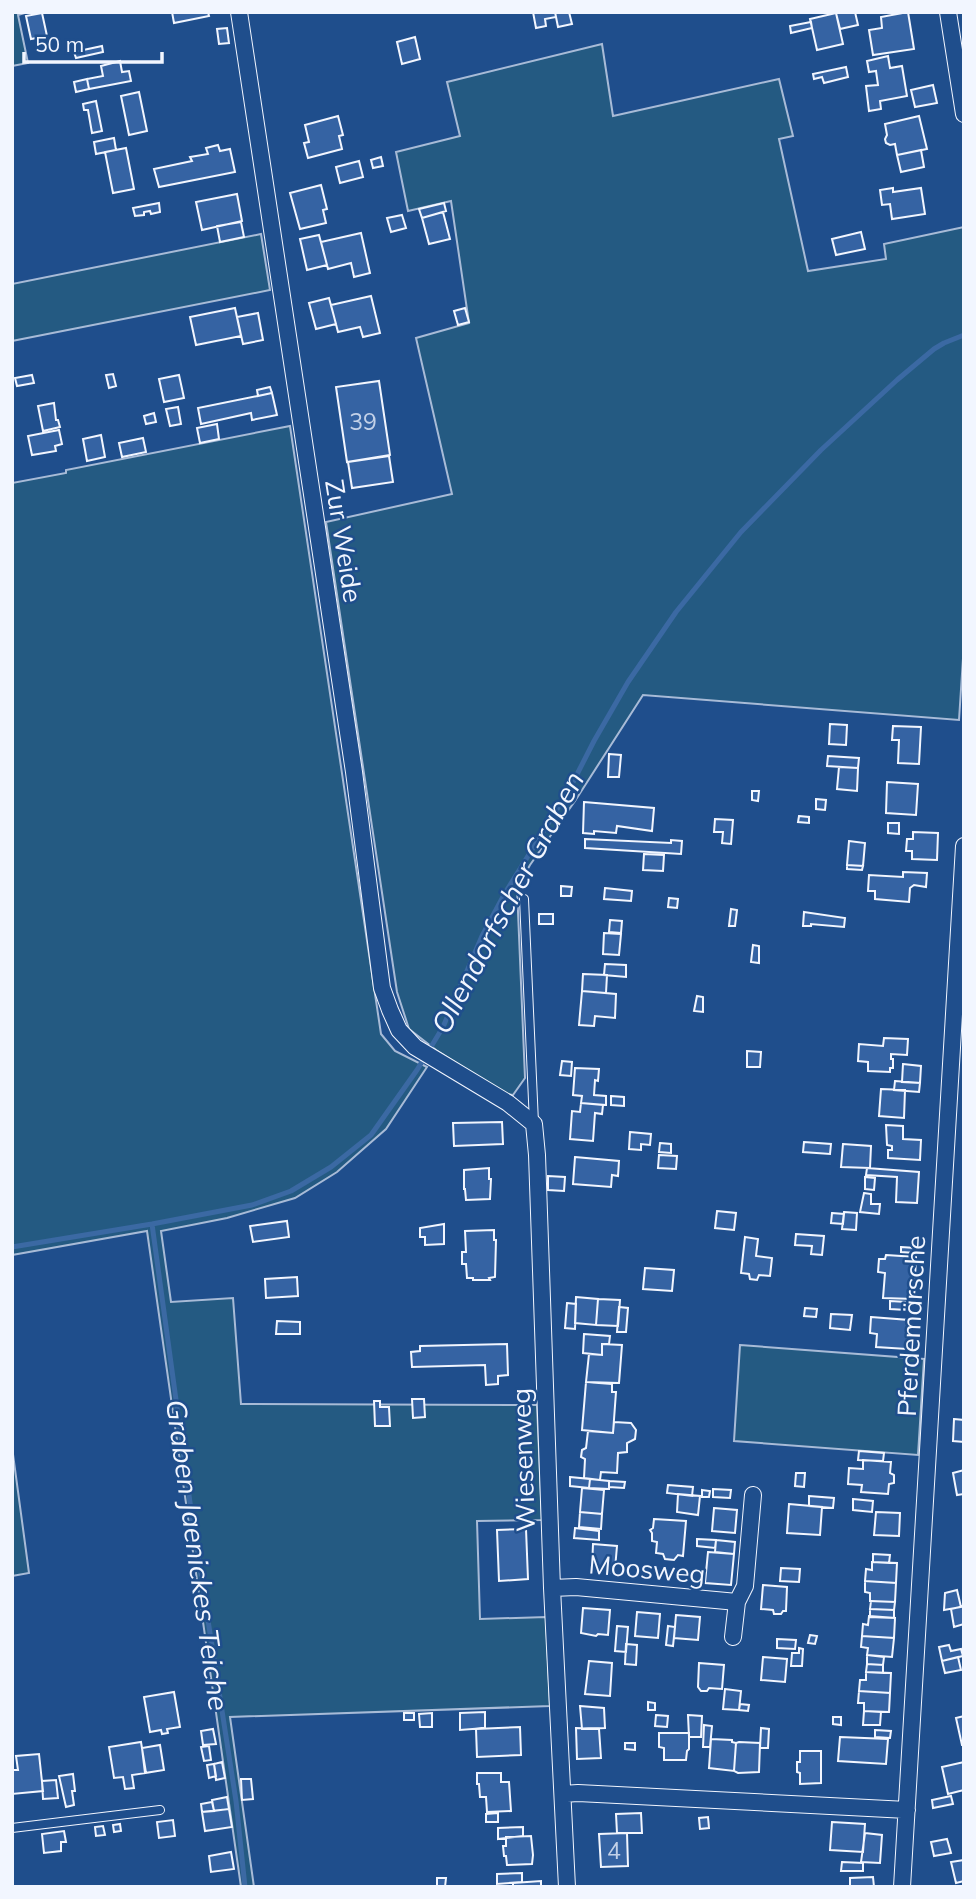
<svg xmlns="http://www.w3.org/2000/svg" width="976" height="1899" font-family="Mulish,sans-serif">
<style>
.green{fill:#245a82;stroke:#a8bbd7;stroke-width:2}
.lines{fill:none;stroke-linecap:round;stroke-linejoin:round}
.stream{stroke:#3b69a3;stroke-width:5}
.building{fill:#3563a3;stroke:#f2f6ff;stroke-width:2}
.service-casing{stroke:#f2f6ff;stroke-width:10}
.minor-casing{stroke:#f2f6ff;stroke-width:18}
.service{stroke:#1f4e8c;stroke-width:8}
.minor{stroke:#1f4e8c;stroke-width:16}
.labels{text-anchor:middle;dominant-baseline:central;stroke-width:5;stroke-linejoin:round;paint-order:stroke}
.number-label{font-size:23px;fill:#c3d1e8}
.street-label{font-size:26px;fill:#f2f6ff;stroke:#1f4e8c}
.water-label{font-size:28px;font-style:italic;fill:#f2f6ff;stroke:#1f4e8c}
</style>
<rect width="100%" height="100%" fill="#1f4e8c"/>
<path class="green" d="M12,12H28L18,15L28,63L12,66Z
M602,44L613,116L779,79L793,136L779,139L808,271L886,259L884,244L964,227V643L959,720L643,695L575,801L530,865L517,888L525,1078L513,1095L505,1094L436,1050L409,1029L397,992L326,522L452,494L416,338L469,323L451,201L408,211L396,152L460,136L447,82Z
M261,234L270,290L12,341V284Z
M290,426L381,1034L395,1051L427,1067L386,1129L337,1172L295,1198L227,1218L161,1231L171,1302L233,1298L241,1404L537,1405L542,1520L477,1521L480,1619L546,1617L550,1706L230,1717L254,1887H241L147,1231L12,1255V483L66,473V470Z
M740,1345L924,1359L918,1455L734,1441Z
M12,1447L29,1573L12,1576Z"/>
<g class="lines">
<path class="stream" d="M152,1224L192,1517L236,1801L245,1887
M12,1247L152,1224L252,1205L291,1191L331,1167L371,1135L417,1070L443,1027L482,936L505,893L569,790L594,741L628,682L676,612L741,532L821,450L897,380L934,349L944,343L964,335"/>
</g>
<path class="building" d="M172,12H208L209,16L174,23Z
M533,12H555L556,17L545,19L546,26L536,28Z
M555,12H569L572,24L558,27Z
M855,12L858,25L840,29L836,13Z
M908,12L914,49L873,55L869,30L882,28L881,17Z
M42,13L47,36L31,39L26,16Z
M836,13L843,44L817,50L810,19Z
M811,22L812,28L791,33L790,26Z
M227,28L229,43L219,44L217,29Z
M415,37L420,59L402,64L397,42Z
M102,46L103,52L76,58L74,52Z
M888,56L890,68L902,66L907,96L880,101L881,109L869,111L866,86L878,85L876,71L869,72L867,61Z
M120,61L122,72L129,71L131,81L89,89L87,79L103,76L101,66Z
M846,67L848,77L824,83L822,77L814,79L813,74Z
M87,79L89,89L76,92L74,82Z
M933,85L937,103L915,107L911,90Z
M139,92L147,131L129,135L121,96Z
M96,101L102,131L92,133L88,110H84L83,104Z
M338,116L343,135L339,136L342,149L308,158L304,143L309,142L305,125Z
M919,116L927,149L897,155L895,144L890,145L886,143L885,139L887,135L885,124Z
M114,138L116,150L96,154L94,142Z
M218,145L220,151L230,149L235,172L159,187L154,169L192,161L190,157L208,154L206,148Z
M126,148L134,189L113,193L105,152Z
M921,150L924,167L901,172L897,155Z
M381,157L383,166L373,168L371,160Z
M359,161L363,177L340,183L336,167Z
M321,185L327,209L323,210L326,223L300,229L290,193Z
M893,188V192L921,188L925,214L892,219L890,204L882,205L880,190Z
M237,194L242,221L202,230L196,202Z
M159,203L160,212L151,214L150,211L144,212V215L135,216L133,208Z
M444,203L446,211L422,218L419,209Z
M443,212L450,239L429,244L422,218Z
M402,215L406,228L391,232L387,218Z
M241,222L244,237L220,242L217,226Z
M861,232L865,249L836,255L832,239Z
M361,233L370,273L354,277L351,263L328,269L321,242Z
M319,235L327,265L307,270L300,239Z
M371,296L380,333L363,337L360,327L338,332L331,305Z
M329,298L336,324L316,329L309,303Z
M235,308L241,336L196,345L190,317Z
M465,308L469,322L458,325L454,311Z
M258,313L263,340L243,344L237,317Z
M113,374L116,386L109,388L106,375Z
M32,375L34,383L17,386L15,378Z
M179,375L184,398L164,402L159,379Z
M379,381L390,455L347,462L336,387Z
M270,387L272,393L258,396L257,390Z
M272,393L277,415L252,420L251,413L201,424L198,408Z
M54,403L56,420H58L60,427L43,431L38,406Z
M178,407L181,424L170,426L166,409Z
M154,413L156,422L146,424L144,416Z
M217,424L219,439L200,443L197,428Z
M59,430L62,444L55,446L56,451L32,455L28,436Z
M101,435L105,457L87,461L83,439Z
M143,438L146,452L122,457L119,443Z
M389,456L393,482L352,488L348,462Z
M830,724L847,725L846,745L829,744Z
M893,726L921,727L919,764L898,763L899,740H892Z
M609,754L621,755L619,777H608Z
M828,756L859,758L858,768L827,766Z
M839,767L858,768L857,791L837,789Z
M887,782L918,784L916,815L886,813Z
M752,791H759L758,801L752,800Z
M816,799L826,800L825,810L816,809Z
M584,802L654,808L652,831L617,826L616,833L594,831V834L583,833Z
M799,816L809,817V823L798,822Z
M715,819L733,820L731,844L722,843L723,832H714Z
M888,823H899V834L888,833Z
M913,832L938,833L937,860L912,859V851H906L907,839H913Z
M585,839L671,843V840L682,841L681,854L585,848Z
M849,841L865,843L863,866L847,865Z
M644,854L664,855L663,871L643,870Z
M847,865L863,866L862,870L847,869Z
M903,872L927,873L926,887L914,885L910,888L909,902L875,899V891H868L869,875L903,877Z
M561,886L572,887L571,896H561Z
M605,888L632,891L631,901L604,899Z
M669,898L678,899L677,908L668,907Z
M731,909L737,910L735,926H729Z
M804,912L845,918L844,927L811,924V926H803Z
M539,914H553V924H539Z
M610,920L622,921L621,933L609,932Z
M604,933L621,934L619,955L603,954Z
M753,945L759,946V963L751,962Z
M605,964L626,965V977L604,975Z
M583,974L607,975L606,993L582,991Z
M582,991L616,994L615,1018L595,1016L594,1026L579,1025Z
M697,996L703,997V1012L694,1011Z
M884,1038L908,1039L907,1055L891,1054V1059H893V1068H890V1072L868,1071V1062L858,1061L859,1044L883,1046Z
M747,1051L761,1052L760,1067H747Z
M562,1061L572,1062L571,1076L560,1075Z
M903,1064L921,1066L920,1083L902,1082Z
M575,1068L599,1069L598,1081L595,1080L594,1095L606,1096V1105L581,1103L582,1096L573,1095Z
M895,1081L920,1083L919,1092L894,1090Z
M881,1089L905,1090L904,1118L879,1116Z
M611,1096L624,1097V1106L611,1105Z
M581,1103L603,1105L602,1114L595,1113L593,1141L570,1139L572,1111L580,1112Z
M502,1122L503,1144L454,1146L453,1123Z
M886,1125L903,1126V1139L921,1140L920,1160L888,1158V1150H892V1146L887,1145Z
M630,1132L651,1134L650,1145L641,1144V1150L629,1149Z
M804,1142L831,1144L830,1154L803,1152Z
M660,1143L671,1144V1153L659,1152Z
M843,1144L871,1146L870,1168L841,1167Z
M659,1155L677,1156L676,1169L658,1168Z
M575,1157L619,1161L618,1176L612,1175L611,1187L573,1184Z
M489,1168V1179H491L490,1199L466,1200L465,1189H464V1170Z
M867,1168L919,1172L917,1203L896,1202L897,1177L866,1175Z
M548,1176L565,1177L564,1191L548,1190Z
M865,1177L875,1178L874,1190L865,1189Z
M864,1193L871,1194V1204H880L879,1214L860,1212Z
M717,1211L736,1213L734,1230L715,1228Z
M844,1212L857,1213L856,1230L842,1229Z
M832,1213L844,1214L843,1224L831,1223Z
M287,1221L289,1237L253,1242L250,1226Z
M444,1224V1244L425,1245V1237H420V1228Z
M494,1230V1240H496L495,1277L489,1278L490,1280H473V1278H467L466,1264H462V1252H466L465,1231Z
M796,1234L824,1236L822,1255L811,1254L812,1246L795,1245Z
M745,1237L758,1239L756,1256L772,1258L770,1276L759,1275L757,1280L750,1279L749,1274L741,1273Z
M901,1247L915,1248V1253L901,1252Z
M886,1255L916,1257L914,1299L883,1298L885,1273L878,1272L879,1259H885Z
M645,1268L674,1270L672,1291L643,1289Z
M297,1277L298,1296L266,1298L265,1279Z
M576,1297L598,1299L596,1325L575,1323Z
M598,1299L620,1300L618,1326L596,1325Z
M890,1301L907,1302L906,1310L890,1309Z
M567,1303L576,1304L575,1329L565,1328Z
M619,1307L628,1308L626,1332H617Z
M805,1308L817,1309L816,1317L804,1316Z
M831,1314L852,1315L850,1330L830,1328Z
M871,1317L909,1320L907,1349L876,1347L877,1334L870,1333Z
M277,1321L300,1322V1334H276Z
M584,1334L610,1336L609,1344H602V1355L583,1353Z
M507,1344L508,1375L498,1376V1384L486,1385L485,1365L412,1367L411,1352L420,1351V1346Z
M602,1344L622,1345L619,1383L586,1382L589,1354L602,1355Z
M586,1382L612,1384V1392H616L613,1433L582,1430Z
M412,1399H424L425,1417L413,1418Z
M374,1401H380V1407H389L390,1426H375Z
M954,1419L964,1420V1442L953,1441Z
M614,1422L631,1423L636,1430L635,1439L627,1443V1452L618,1453L617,1473L601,1472L600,1480L584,1478L585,1459L581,1457L582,1450L586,1448L588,1431L613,1433Z
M859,1451L884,1453L883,1461L858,1460Z
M863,1460L891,1462L890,1473L894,1475V1483L889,1484L888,1494L861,1492L862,1485L848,1484L849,1468L863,1469Z
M964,1470V1494L957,1495L953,1473Z
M796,1473H805L804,1487L795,1486Z
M570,1477L590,1479L589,1488L570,1486Z
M590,1479L609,1481V1489L589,1488Z
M609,1481L625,1482L624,1488L609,1487Z
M668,1485L693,1487L692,1496L667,1493Z
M582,1488L604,1490L602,1514L580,1512Z
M713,1489L731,1490L730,1498L713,1497Z
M702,1490L710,1491L709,1497H702Z
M678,1494L700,1496L698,1515L677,1512Z
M809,1496L834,1498L833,1508L809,1506Z
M853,1499L873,1501L872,1512L853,1510Z
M789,1504L822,1507L820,1535L787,1533Z
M714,1508L737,1510L735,1533L712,1531Z
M580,1512L602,1514L601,1529L579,1527Z
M876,1512L900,1513L899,1536L874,1535Z
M654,1519L686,1521L683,1556L678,1555L674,1560L665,1559L663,1554L656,1553L657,1542L652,1541V1533L650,1530L653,1528Z
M575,1528L599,1531V1540L574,1538Z
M526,1529L528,1579L499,1581L497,1530Z
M697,1539L716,1540L715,1548L697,1546Z
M716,1540L735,1542L734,1554L715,1552Z
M593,1544L617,1546L615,1569H613L611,1573L605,1572L603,1568H592Z
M708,1552L734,1554L731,1585L705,1583Z
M873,1554L890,1555L889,1563L873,1562Z
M872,1562L897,1563L896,1583L865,1581L866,1569L872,1570Z
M781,1568L800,1569L799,1582L780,1581Z
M865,1581L896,1583L895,1602L870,1601V1593L865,1592Z
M763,1585L787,1587L786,1611H783L781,1614H774L773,1610L761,1609Z
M957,1590L961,1607L944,1610L945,1593Z
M871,1601L895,1602L894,1610L870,1609Z
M964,1606V1624L954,1627L951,1609Z
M583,1608L610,1610L608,1635L598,1634L596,1636L581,1633Z
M870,1609L894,1610V1618L870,1617Z
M637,1612L660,1614L658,1638L635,1636Z
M676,1615L700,1617L698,1640L674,1638Z
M869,1616L895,1618L894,1638L862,1636L863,1624L868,1625Z
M617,1626L628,1627L626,1652L615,1651Z
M668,1626L675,1627L673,1646L666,1645Z
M810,1635L817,1636L815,1644L808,1643Z
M862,1636L894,1638L892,1657L867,1655L868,1648L861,1647Z
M777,1639L796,1640L795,1649L777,1648Z
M626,1644L637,1645L636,1665L625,1664Z
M949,1645L951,1651L961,1649L963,1656L942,1661L939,1647Z
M799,1648L803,1649L802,1666H791L792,1653H799Z
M867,1655L884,1657L883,1665L867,1664Z
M763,1657L787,1659L785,1682L761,1680Z
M958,1657L961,1670L945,1673L942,1661Z
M589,1661L612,1663L610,1696L585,1694Z
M699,1663L724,1665L722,1689L709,1688L707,1691H701L698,1687Z
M867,1664L883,1665V1673L866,1672Z
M866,1672L891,1673L890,1693L859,1691L860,1680H866Z
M725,1689L741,1691L739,1710L723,1709Z
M859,1691L890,1693L889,1712L864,1711V1703H858Z
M174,1692L180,1727L167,1729L168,1733L162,1734L161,1730L150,1732L144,1697Z
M648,1702L655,1703V1710H648Z
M740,1704L749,1705L748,1711L739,1710Z
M580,1706L604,1708L605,1728L582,1729Z
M864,1711L881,1712L880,1725H863Z
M485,1712V1728L460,1730V1713Z
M404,1713H414V1720H404Z
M432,1713V1727H420L419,1714Z
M656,1715L668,1716L667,1727L655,1726Z
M688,1715L702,1716L701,1737H689Z
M964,1716V1745H962L956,1718Z
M833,1717H841V1725L833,1724Z
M704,1725L712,1726L710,1747H703Z
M520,1727L521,1755L477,1757L476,1729Z
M576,1728L599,1729L601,1758L577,1759Z
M761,1728L769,1729L768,1748H760Z
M213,1729L216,1744L203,1745L201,1731Z
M875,1730L891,1731L890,1738L875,1737Z
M659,1733H689V1749L687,1751L686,1760H664V1748L659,1747Z
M840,1737L888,1739L886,1764L838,1761Z
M711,1739L732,1740V1742L736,1743L734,1771L709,1768Z
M141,1742L146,1773L132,1775L134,1788L125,1789L123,1777L114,1778L109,1747Z
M739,1742L760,1743L759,1772L738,1773L734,1771L736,1743Z
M625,1743H635V1750L625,1749Z
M160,1745L164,1770L145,1773L142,1748Z
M209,1746L211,1760L204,1761L201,1747Z
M800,1751H821V1783L800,1784V1773L797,1772V1762H800Z
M39,1754L43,1791L12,1794V1770H18L16,1756Z
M222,1762L225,1778L216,1780L214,1764Z
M964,1762V1790L948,1794L942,1767Z
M214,1764L216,1776L209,1778L207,1765Z
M477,1773H501V1782H509L511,1811L487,1812L486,1797H480L479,1784H477Z
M73,1774L75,1791H72L74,1805L66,1807L59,1776Z
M241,1779H251L253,1799L242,1800Z
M56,1780L58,1798L43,1799L42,1781Z
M951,1796L953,1804L933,1808L932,1800Z
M227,1797L229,1809L214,1811L212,1800Z
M212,1802L214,1811L202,1812L201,1804Z
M229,1809L232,1827L205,1831L202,1812Z
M498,1813V1822H486V1814Z
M641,1813L642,1833H617L616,1814Z
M708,1817L709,1828L700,1829L699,1818Z
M173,1820L175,1836L159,1838L157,1822Z
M832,1822L865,1824L863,1852L830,1850Z
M120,1824L121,1831L114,1832L113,1825Z
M103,1826L105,1835L96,1836L95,1827Z
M523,1827V1836L498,1839V1828Z
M64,1831L66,1842H61V1851L44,1853L42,1834Z
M627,1833L628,1866L601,1867L599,1834Z
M865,1833L882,1835L880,1863L861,1862Z
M531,1836L533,1855L532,1864L507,1865L506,1856H504L503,1846H506V1837Z
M947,1839L951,1853L934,1856L931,1842Z
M231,1852L234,1869L211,1872L209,1856Z
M964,1860V1881L956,1883L951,1862Z
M842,1862L863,1863V1871H841Z
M522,1873V1882L497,1884V1874Z
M873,1877L874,1887H850V1878Z
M437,1878H446L445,1887H437Z
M541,1881V1887H513V1883Z"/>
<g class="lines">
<defs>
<path id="service" d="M524,899L534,1123
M12,1828L160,1810"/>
<path id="minor" d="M239,12L354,772L382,988L390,1010L399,1030L415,1047L508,1103L534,1124L537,1155L552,1588L567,1887
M948,12L964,114
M552,1588L576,1587L737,1602
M733,1637L737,1602L745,1586L753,1495
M563,1794L578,1793L907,1810
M902,1887L964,846"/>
</defs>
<use href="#service" class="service-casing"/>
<use href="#minor" class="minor-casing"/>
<use href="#service" class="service"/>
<use href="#minor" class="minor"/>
</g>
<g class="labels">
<g class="number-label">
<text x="363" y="421">39</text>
<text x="614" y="1850">4</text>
</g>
<g class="street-label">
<text transform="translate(344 541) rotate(81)">Zur Weide</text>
<text transform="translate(911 1326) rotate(-87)">Pferdemärsche</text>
<text transform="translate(523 1460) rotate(-92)">Wiesenweg</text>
<text transform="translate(647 1569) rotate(5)">Moosweg</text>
</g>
<g class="water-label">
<text transform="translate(507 902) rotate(-62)">Ollendorfscher Graben</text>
<text transform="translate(198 1555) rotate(82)">Graben Jaenickes Teiche</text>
</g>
</g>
<rect width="976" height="1899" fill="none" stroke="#f2f6ff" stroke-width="28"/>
<path d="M24 52v10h138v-10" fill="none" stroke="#f2f6ff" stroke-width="3.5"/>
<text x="35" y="52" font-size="21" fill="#f2f6ff" stroke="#1f4e8c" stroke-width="5" paint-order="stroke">50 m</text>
</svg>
